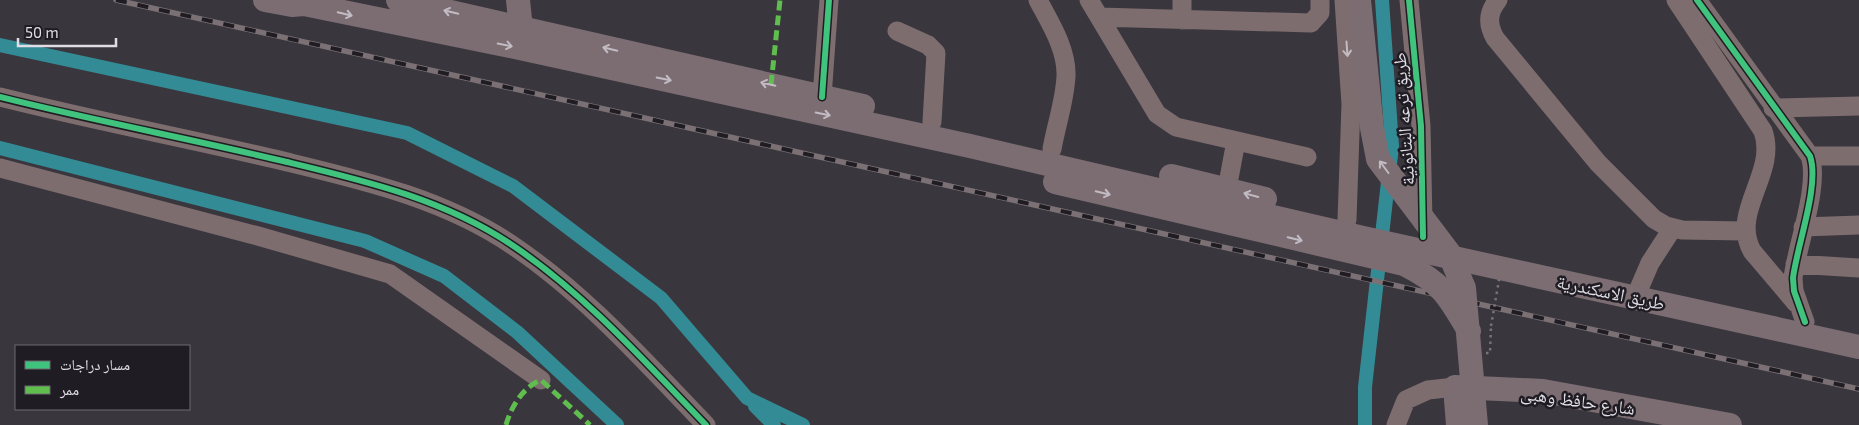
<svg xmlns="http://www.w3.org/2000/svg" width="1859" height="425" font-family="'Exo 2','Noto Naskh Arabic',sans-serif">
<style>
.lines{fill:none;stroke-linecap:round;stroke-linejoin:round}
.canal{stroke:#338c95;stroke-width:14}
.path{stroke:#7c7173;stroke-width:2.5;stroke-dasharray:2.5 4;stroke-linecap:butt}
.minor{stroke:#7e6d6e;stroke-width:19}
.major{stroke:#7b6d71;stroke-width:24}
.rail-casing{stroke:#7b7174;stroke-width:5.5}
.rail{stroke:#1f1d23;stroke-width:4;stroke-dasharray:11;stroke-linecap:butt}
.path-bridge{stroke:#7c7173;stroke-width:2.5;stroke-dasharray:2.5 4;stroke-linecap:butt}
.major-bridge{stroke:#7b6d71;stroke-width:24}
.quiet{stroke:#5fbe4e;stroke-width:5;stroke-dasharray:10 5;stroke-linecap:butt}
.cycleway-casing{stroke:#1f1d23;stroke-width:9}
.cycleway{stroke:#40c37c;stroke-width:6}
.oneway{stroke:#c2bbc3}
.oneway2{stroke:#c3bbc2}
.labels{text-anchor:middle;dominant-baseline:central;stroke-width:5;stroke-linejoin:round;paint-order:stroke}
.street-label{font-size:18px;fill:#e0dde6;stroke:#1f1d23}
</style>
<rect width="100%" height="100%" fill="#3a363e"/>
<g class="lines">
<path class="canal" d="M0,45L407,133L513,186L661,298L747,398L803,425
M0,148L365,241L444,276L517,332L617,425
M755,406L774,425
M1365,425V387L1392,146L1382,0"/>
<path class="path" d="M1486,353H1490L1491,326"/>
<path class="minor" d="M1038,0C1050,23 1067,49 1066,76C1065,100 1056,126 1052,149
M1089,0L1157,114L1176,127L1307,157
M1182,0V20
M1344,0L1351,104L1347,220
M1409,0L1421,126L1423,223
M1498,0C1488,12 1487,24 1495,38L1598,163L1654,219L1666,226L1682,230L1745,231
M1676,0L1763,131C1778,173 1730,211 1752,251L1796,303
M1697,0L1810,156C1820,185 1797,245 1793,278L1794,291L1805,322
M1099,17L1311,23L1320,13V0
M897,31L928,45L936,53L932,122
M0,97C95,121 191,139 287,162C366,181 447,200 515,247C587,296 646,363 706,425
M822,97L829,0
M1773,108L1859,106
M1810,156H1859
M0,168L258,236L390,274L541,380
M1227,189L1236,141
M1803,227L1859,225
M1795,264L1859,268
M1635,298L1650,263L1672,229
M1396,425L1406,400L1428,390L1455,387"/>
<path class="major" d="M265,0L292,5L304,4
M300,0L304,4L515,47L970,146L1363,238L1859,347
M398,0L863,106
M518,0L521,29
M1171,176L1265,199
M1458,425L1455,387L1543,391L1730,425"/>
<defs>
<path id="rail" d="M116,0L1859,389"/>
</defs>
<use href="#rail" class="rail-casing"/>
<use href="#rail" class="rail"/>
<path class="path-bridge" d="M1491,326L1500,274"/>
<path class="major-bridge" d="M1359,0L1372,128L1378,159L1449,253L1464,288L1476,425
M1055,182L1404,264C1442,283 1448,295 1469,331"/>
<path class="quiet" d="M771,85L780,0
M506,425C511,407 523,387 541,380L590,425"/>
<defs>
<path id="cycleway" d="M1409,0L1421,126L1423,237
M1697,0L1810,156C1820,185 1797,245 1793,278L1794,291L1805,322
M0,97C95,121 191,139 287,162C366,181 447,200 515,247C587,296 646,363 706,425
M822,97L829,0"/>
</defs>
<use href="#cycleway" class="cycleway-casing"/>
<use href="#cycleway" class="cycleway"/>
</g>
<defs><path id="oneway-shaft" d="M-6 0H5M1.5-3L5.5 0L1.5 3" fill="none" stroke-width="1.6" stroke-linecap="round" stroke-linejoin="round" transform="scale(1.25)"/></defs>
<g class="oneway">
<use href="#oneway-shaft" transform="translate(451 12) rotate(-167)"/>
<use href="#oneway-shaft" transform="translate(345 14) rotate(13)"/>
<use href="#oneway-shaft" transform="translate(505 45) rotate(11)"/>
<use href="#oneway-shaft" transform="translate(610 49) rotate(-167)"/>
<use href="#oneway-shaft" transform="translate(664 79) rotate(12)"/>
<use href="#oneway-shaft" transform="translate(768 84) rotate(-167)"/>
<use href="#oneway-shaft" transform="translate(823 114) rotate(12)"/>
<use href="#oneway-shaft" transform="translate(1384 167) rotate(-127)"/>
<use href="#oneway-shaft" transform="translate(1103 193) rotate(13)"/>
<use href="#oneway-shaft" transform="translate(1251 195) rotate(-165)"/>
<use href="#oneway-shaft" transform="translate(1295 239) rotate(13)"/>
</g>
<use class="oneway2" href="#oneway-shaft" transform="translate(1347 49) rotate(86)"/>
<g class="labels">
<g class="street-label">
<text transform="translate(1403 119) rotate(-94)">طريق ترعه البتانونية</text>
<text transform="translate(1611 292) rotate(12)">طريق الاسكندرية</text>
<text transform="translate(1578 400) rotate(8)">شارع حافظ وهبى</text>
</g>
</g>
<rect x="15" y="345" width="175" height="65" fill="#1f1d23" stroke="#6c6a71"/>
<rect x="25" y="361" width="25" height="8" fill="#40c37c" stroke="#6c6a71"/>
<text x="60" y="370" font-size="15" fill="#e0dde6">مسار دراجات</text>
<rect x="25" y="386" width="25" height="8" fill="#5fbe4e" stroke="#6c6a71"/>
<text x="60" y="395" font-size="15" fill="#e0dde6">ممر</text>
<path d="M18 38v8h98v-8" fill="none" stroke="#e0dde6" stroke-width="2.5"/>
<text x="25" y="38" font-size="15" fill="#e0dde6" stroke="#1f1d23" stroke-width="4" paint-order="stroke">50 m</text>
</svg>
